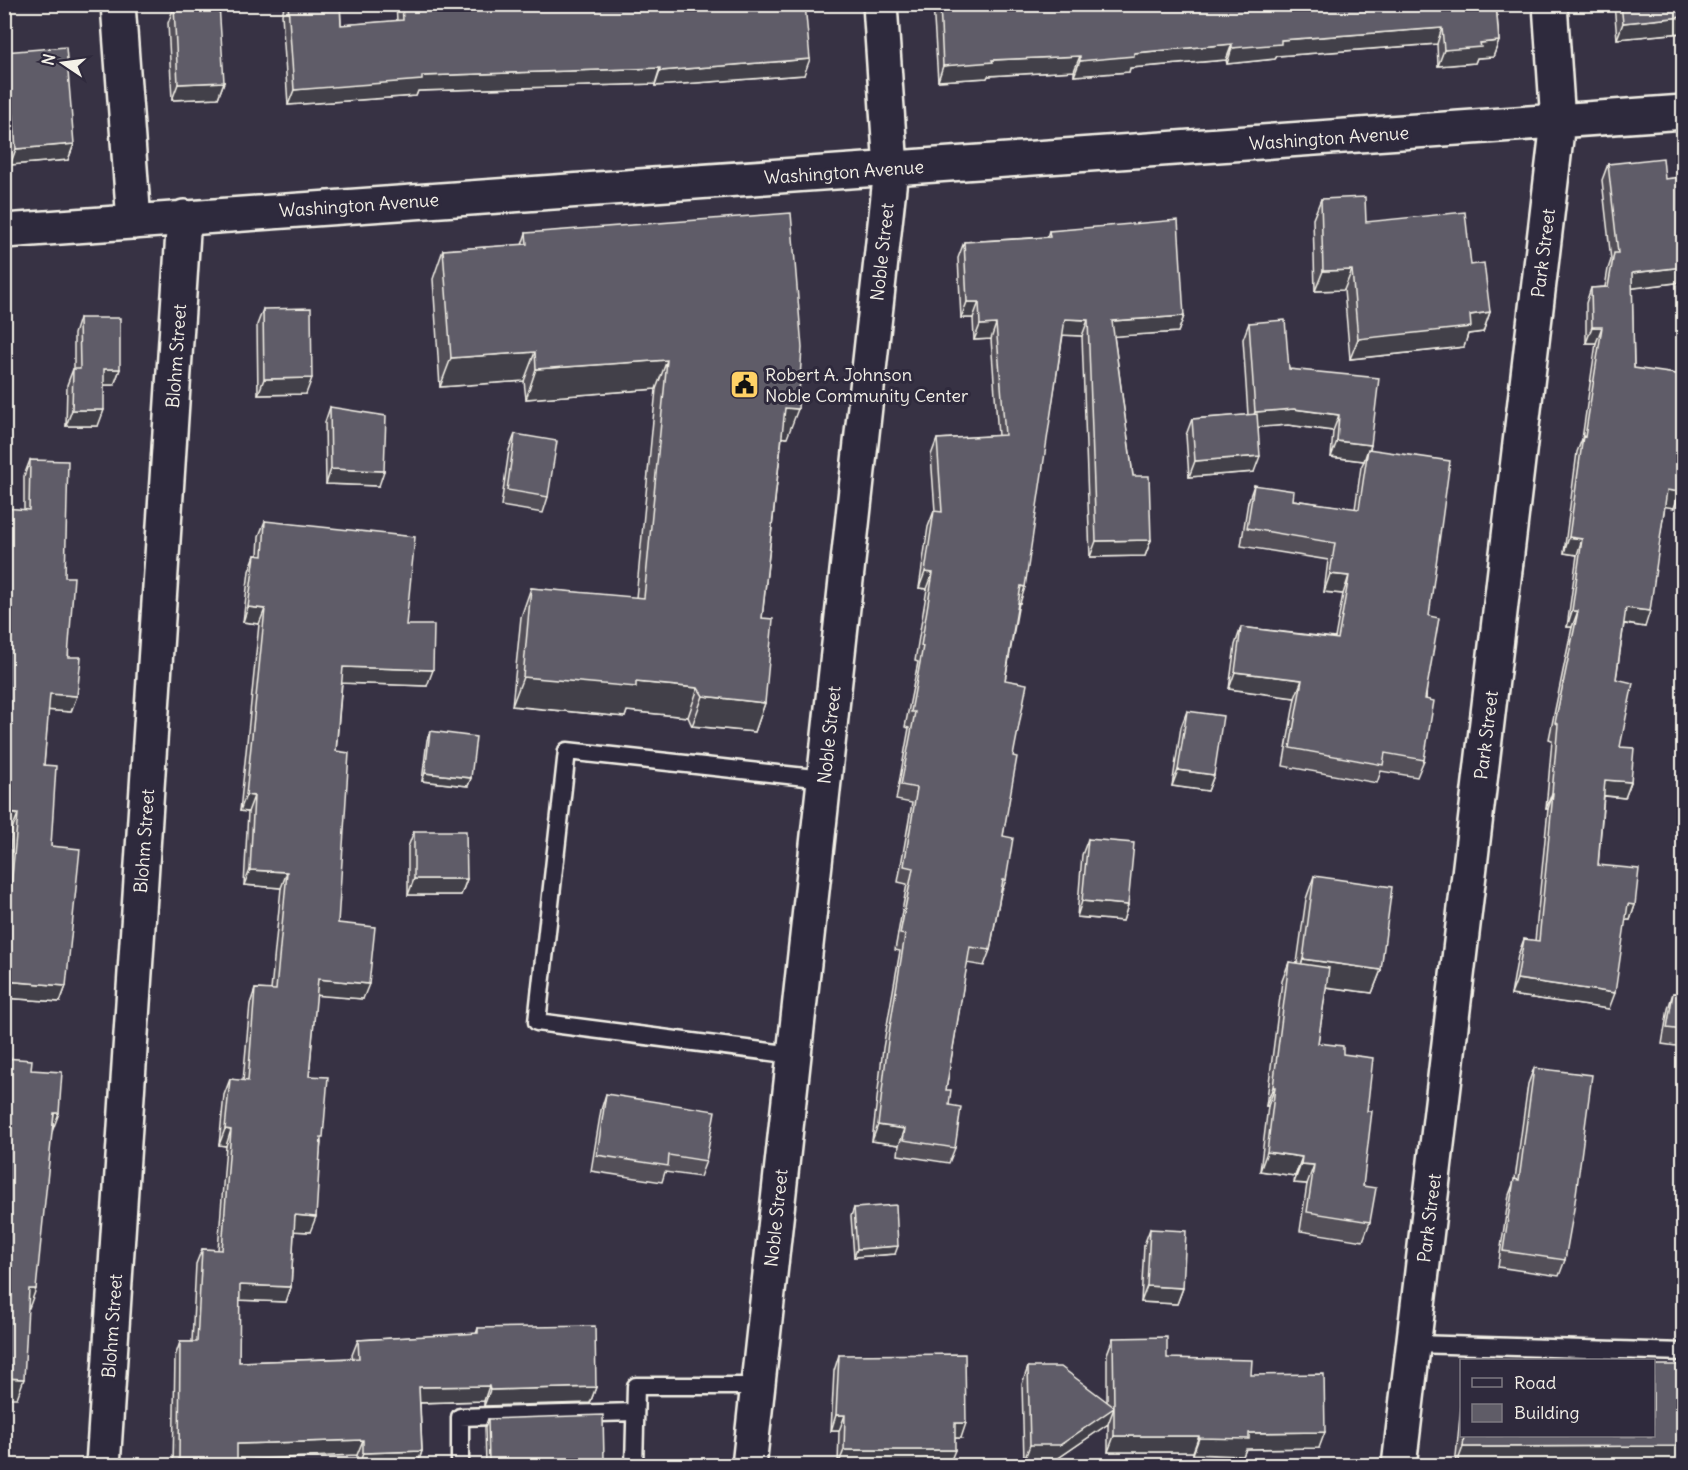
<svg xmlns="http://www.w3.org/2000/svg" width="1688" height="1470" font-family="Delius,sans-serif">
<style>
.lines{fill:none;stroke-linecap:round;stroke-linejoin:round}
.service-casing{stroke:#f4f1e8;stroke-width:21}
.minor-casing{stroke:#f4f1e8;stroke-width:38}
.service{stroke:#2f2a3d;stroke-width:16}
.minor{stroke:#2f2a3d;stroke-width:33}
.wall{fill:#524f59;stroke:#f4f1e8;stroke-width:1.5}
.shaded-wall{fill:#424048;stroke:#f4f1e8;stroke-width:1.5}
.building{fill:#5f5c67;stroke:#f4f1e8;stroke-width:1.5}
.labels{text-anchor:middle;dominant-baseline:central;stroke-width:6;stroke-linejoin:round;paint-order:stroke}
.street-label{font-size:18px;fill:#f4f1e8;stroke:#2f2a3d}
.poi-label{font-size:18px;fill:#f4f1e8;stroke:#2f2a3d;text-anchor:start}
</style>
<rect width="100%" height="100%" fill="#373244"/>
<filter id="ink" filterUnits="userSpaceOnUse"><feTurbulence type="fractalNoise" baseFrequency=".0167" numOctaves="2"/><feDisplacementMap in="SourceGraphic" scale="12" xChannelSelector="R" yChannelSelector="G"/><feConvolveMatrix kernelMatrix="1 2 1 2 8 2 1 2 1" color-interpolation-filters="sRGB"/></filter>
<g filter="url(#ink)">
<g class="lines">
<defs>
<path id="service" d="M794,1055L537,1022L567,751L824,779
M1414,1344L1684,1352
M460,1466V1417L635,1412
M634,1466L636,1386H758"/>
<path id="minor" d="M118,4L134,222
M4,231L1684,112
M103,1466L184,217
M749,1466L891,169L880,4
M1399,1466L1558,122L1550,4"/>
</defs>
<use href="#service" class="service-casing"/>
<use href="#minor" class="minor-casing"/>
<use href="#service" class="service"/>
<use href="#minor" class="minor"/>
</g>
<path class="wall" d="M285,4H340L341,25L397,21L396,4H444V13L552,8V4H805L804,75L655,86V84L418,91L416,96L288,105L282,14Z
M933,4H1496L1499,41L1493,57L1477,58L1475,63L1438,66L1437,44L1277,56L1275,59L1227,64L1226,60L1130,68L1129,72L1074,76V71L988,76L987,78L938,81Z
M1614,4H1683L1682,33L1617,39Z
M174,7L224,82L218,98L172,100L168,23Z
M4,52L74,144L68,160L10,165L7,125L4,126Z
M1608,164L1665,179L1683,177V282L1632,288L1634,368L1680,492L1674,508L1665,506L1645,627L1624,624L1616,679L1620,747L1631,782L1625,798L1604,796L1598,865L1635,905L1630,920H1625L1609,1009L1511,995L1518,955L1524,939L1535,941L1548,809H1546L1552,740L1549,739L1572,627H1567L1577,555L1564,553L1577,452L1582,439L1596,343H1586V303L1591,288L1605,287L1608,269L1611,260L1602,180Z
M1321,199L1366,222L1471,265L1490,312L1483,332L1468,334L1464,347L1350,359L1344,290L1315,291L1313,219Z
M1049,231L1184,316L1178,332L1114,336L1133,476L1151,540L1145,556L1090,557L1082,336L1063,335L1020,603H1019L1005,680L1013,756L1003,836L1006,880L1000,896L990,950L984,966L967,963L946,1090L949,1105L955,1148L949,1163L898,1155L899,1145L872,1141L883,1048L900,951L895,950L907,884L898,882L912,803L896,800L909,728L905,727L918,662L915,661L927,589L919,588L928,527L934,511H935L931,455L937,439L998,436L991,339L974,340L973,318H961L958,258L964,242L1047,237Z
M526,233L787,438L782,437L762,618L765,703L755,732L692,726L688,717L627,711L625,717L512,706L521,617L531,588L636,598L656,389L526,399L524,381L440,387L433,279L443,250L522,245Z
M263,309L306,394L258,395L257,325Z
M79,318L120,369L114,385H104L98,426H66L67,385L73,369H74V334Z
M1249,323L1289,369L1371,445L1370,449L1429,616L1424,760L1417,777L1381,771L1377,783L1283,766L1295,698L1229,689L1235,645L1241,627L1335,638L1343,594L1324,592L1328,560L1241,546L1248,502L1254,485L1293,500L1355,509L1361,467L1364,461L1331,457L1333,431L1288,425L1258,427L1254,472L1189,477L1186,435L1192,419L1248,415L1243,339Z
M330,407L379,486L326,484L325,422Z
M515,434L548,497L543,513L501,506L509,450Z
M30,460L65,577L71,712L48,710L44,765L51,846L66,986L60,1002L4,998V907L12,829H4V508L24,510V476Z
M265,521L406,625L427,686L342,683L336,751L338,923L363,999L316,995L309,1076L321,1143L310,1232L294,1231L291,1287L286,1302L239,1300V1362L353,1358L352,1355L358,1340L476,1334L478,1328L596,1387L590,1403L484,1406V1401L420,1403L422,1451L417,1466H357V1455L237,1460L235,1466H173L175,1357L180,1342H192L196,1264L202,1249L218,1250L226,1146L219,1145L224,1095L230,1079L243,1081L250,1004L255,989L271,990L281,888L244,885L248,812L240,811L259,624L243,622L249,571L255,555H258L259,536Z
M1187,711L1214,775L1208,791L1172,786L1181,727Z
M430,731L471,778L468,786L422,781L427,740Z
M414,831L467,879L461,895H408V847Z
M1088,839L1128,905L1123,921L1077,917L1082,855Z
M1314,876L1381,970L1372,993L1326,987L1318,1043L1343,1054L1367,1111L1363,1186L1370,1222L1363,1241L1300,1231L1307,1184L1294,1183L1295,1176L1260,1171L1268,1106H1266L1282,981L1289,962L1297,963L1306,899Z
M1673,993L1683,994V1047L1662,1044L1668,1009Z
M1534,1068L1565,1260L1559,1276L1498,1267L1509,1195L1515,1179L1528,1084Z
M606,1094L706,1161L700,1177L665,1172L662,1182L591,1171L601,1110Z
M854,1208L895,1254L854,1257L851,1216Z
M1150,1229L1183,1288L1177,1304L1141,1302L1144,1245Z
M1113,1338L1167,1358L1251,1375L1319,1448L1246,1449L1243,1456L1193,1454V1452H1108V1424L1054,1461H1024L1022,1384L1028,1367L1107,1403V1354Z
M839,1355L961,1438H955L949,1465H838L839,1431H831L834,1371Z
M1461,1407V1436H1653L1683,1466H1455Z
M488,1419L602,1466H486L485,1427Z"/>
<path class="shaded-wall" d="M1683,17V29L1682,33L1617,39L1623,23Z
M1442,28L1437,44L1277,56L1275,59L1227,64L1232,48L1281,40Z
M1499,41L1493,57L1477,58L1475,63L1438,66L1444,50L1480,43Z
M1232,44L1226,60L1130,68L1129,72L1074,76L1080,61L1134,53Z
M1080,56L1074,71L988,76L987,78L938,81L943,66L992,60Z
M810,59L804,75L655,86L660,71Z
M660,68L655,84L418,91L416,96L288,105L294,90L422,76Z
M224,82L218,98L172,100L178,84Z
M13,109L7,125L4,126V110Z
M74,144L68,160L10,165L16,149Z
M1683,267V282L1626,289L1632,273Z
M1352,270L1344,290L1315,291L1323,271Z
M967,302H979L973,318H961Z
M1490,312L1483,332L1468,334L1464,347L1350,359L1358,339L1470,315Z
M1184,316L1178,332L1106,337L1112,321Z
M1065,319L1088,320L1082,336L1059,335Z
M996,324L991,339L974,340L980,325Z
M1592,327H1602L1596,343H1586Z
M535,352L524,381L440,387L451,358Z
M667,360L656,389L526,399L536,369Z
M104,369H120L114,385H98Z
M312,378L306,394L258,395L264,379Z
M785,408L798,409L787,438L775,437Z
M1294,409L1339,415L1333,431L1288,425L1249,428L1255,412Z
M72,410H104L98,426H66Z
M1337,441L1371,445L1366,459L1368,449L1364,461L1331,457Z
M1260,456L1254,472L1189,477L1195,461Z
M331,469L384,471L379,486L326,484Z
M1667,490L1680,492L1674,508L1661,506Z
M1569,537L1582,539L1577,555L1564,553Z
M1151,540L1145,556L1090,557L1096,541Z
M925,572L933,573L927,589L919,588Z
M1330,574L1349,576L1343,594L1324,592Z
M1021,586L1025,587L1020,603L1016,602Z
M248,607L265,609L259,624L243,622Z
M1626,608L1650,611L1645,627L1621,623Z
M1572,611H1578L1572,627H1567Z
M343,667L433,670L427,686L338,683Z
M1235,672L1302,680L1295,698L1229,689Z
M523,677L636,682L698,688L688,717L627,711L625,717L512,706Z
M50,694L77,696L71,712L44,710Z
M703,696L765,703L755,732L692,726Z
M1178,770L1214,775L1208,791L1172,786Z
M425,773L471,778L468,786L422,781Z
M1605,780L1631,782L1625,798L1599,795Z
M1552,793H1553L1548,809H1546Z
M246,795L254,796L248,812L240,811Z
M4,813L18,814L12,829H4Z
M250,870L287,872L281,888L244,885Z
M414,879H467L461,895H408Z
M1082,901L1128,905L1123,921L1077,917Z
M1628,904L1635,905L1630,920H1622Z
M1303,959L1381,970L1372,993L1295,983Z
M318,979L369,984L363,999L312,995Z
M1517,979L1615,993L1609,1009L1511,995Z
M4,981L66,986L60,1002L4,998Z
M1273,1087H1275L1268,1106H1266Z
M54,1113H59L52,1132Z
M878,1125L905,1129L899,1145L872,1141Z
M225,1129L231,1130L226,1146L219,1145Z
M1267,1152L1302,1157L1295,1176L1260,1171Z
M1301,1164L1314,1165L1307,1184L1294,1183Z
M295,1215L316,1217L310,1232L289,1231Z
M898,1246L895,1254L854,1257L857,1249Z
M240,1285L291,1287L286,1302L234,1300Z
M1147,1286L1183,1288L1177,1304L1141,1302Z
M29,1289H36L29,1308H22Z
M4,1378L24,1379L17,1398H4Z
M489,1386L484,1401L414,1403L419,1387Z
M596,1387L590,1403L484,1406L490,1390Z
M1114,1408L1108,1424L1054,1461H1024L1030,1445Z
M836,1415H845L839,1431H831Z
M955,1423H966L961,1438H949Z
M1325,1432L1319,1448L1246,1449L1243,1456L1193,1454L1199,1438L1249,1433Z
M1114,1436H1199L1193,1452H1108Z
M363,1440L357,1455L237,1460L235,1466H177L179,1459L237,1444Z
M1683,1446V1466H1456L1463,1447Z
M844,1450H955L949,1465H838Z
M422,1451L417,1466H359L363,1453Z
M604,1459L602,1466H488L489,1463Z"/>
<path class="building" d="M219,4L224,82L178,84L174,7Z
M288,4H340L341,25L403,20L402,4H444V13L558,7V4H805L810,59L660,71V68L422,76V80L294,90Z
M940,4H1496L1499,41L1480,43L1481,47L1444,50L1442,28L1281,40V44L1232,48V44L1134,53V56L1080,61V56L992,60L993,62L943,66Z
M1621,4H1683V17L1623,23Z
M66,47L74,144L16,149L13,109L4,110V52Z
M1663,158L1665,179L1683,177V267L1632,273L1634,368L1683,375V465L1680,492L1667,490L1650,611L1626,608L1616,679L1633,683L1620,747L1634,748L1631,782L1605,780L1598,865L1639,869L1635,905L1628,904L1615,993L1517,979L1524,939L1539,941L1553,793H1552L1558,724L1555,723L1578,611H1572L1582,539L1569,537L1583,436L1585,437L1602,327H1592L1591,288L1608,287L1614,253H1618L1608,164Z
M1365,197L1366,222L1465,212L1471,265L1484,263L1490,312L1470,315L1471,327L1358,339L1352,270L1323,271L1321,199Z
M791,213L802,348L798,409L785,408L762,618L773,619L765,703L703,696L698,688L636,682V687L523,677L531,588L644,598L667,360L536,369L535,352L451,358L443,250L527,244L526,233Z
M1178,220L1184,316L1112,321L1133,476H1149L1151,540L1096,541L1088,320L1065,319L1025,587L1021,586L1005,680L1027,684L1013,756L1017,757L1003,836L1013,838L1006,880H1003L990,950L970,947L946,1090H951L949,1105L961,1107L955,1148L903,1140L905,1129L878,1125L889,1033L905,935L900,934L913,868L904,866L917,788L901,785L915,712H911L923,646H921L933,573L925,572L934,511L942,512L937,439L1005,435L996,324L980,325L979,302H967L964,242L1050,237L1049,231Z
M311,308L312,378L264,379L263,309Z
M79,318H120V369H104V410H72L73,369H80Z
M1285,320L1289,369L1379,378L1371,445L1337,441L1339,415L1294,409L1255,412L1249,323Z
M330,407L386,416L384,471L331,469Z
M1257,414L1260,456L1195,461L1192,419Z
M515,434L557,441L548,497L507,490Z
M1368,449L1450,461L1429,616L1439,618L1425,699L1434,701L1424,760L1385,753L1383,765L1290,748L1302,680L1235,672L1241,627L1338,639L1349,576L1330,574L1335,543L1247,528L1254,485L1294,491L1293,500L1359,509Z
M30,460L68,461L65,577H74L68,657H81L77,696L50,694L44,765L56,766L51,846L80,849L66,986L4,981V907L9,908L18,814L4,813V656L7,622H4V508L29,510Z
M265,521L415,537L406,625H434L433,670L343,667L336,751L349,753L338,923L375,927L369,984L318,979L309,1076L328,1077L323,1137H321L316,1217L295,1215L291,1287L240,1285L239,1362L359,1358L358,1340L478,1333V1328L595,1326L596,1387L490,1390L489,1386L419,1387L422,1451L363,1453V1440L237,1444V1459H179L180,1342H197L202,1249L222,1250L231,1130L225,1129L230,1079L248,1081L255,989L276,990L287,872L250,870L254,796L246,795L265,609L248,607L255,555L263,556Z
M1187,711L1223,716L1214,775L1178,770Z
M430,731L476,737L471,778L425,773Z
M414,831H466L467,879H414Z
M1088,839L1134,843L1128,905L1082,901Z
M1314,876L1392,887L1381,970L1303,959Z
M1289,962L1329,968L1318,1043L1343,1046V1054L1373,1058L1367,1111H1372L1363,1186L1376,1188L1370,1222L1307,1212L1314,1165L1301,1164L1302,1157L1267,1152L1275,1087H1273Z
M1673,993L1683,994V1030L1667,1028Z
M4,1058L32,1060L31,1070L62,1072L59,1113H54L36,1289H29L24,1379L4,1378Z
M1534,1068L1592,1075L1574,1209L1565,1260L1503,1251L1514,1179L1519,1180Z
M606,1094L715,1111L706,1161L669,1155L668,1166L597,1155Z
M896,1205L898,1246L857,1249L854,1208Z
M1150,1229L1186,1231L1183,1288L1147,1286Z
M1167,1337V1358L1252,1360L1251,1375L1324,1374L1325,1432L1249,1433V1439L1199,1438V1436H1114V1408L1060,1445H1030L1028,1367H1061L1114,1407L1113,1338Z
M965,1354L966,1423H955V1450H844L845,1415H836L839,1355Z
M1653,1365H1683V1446L1463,1447L1464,1436H1653Z
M603,1415L604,1459L489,1463L488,1419Z"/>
</g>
<defs>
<symbol id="civic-square" viewBox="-11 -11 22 22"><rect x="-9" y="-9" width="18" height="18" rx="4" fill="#ffd166" stroke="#2f2a3d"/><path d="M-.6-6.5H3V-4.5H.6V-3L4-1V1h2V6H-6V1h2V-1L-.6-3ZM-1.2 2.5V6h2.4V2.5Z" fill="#111"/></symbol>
</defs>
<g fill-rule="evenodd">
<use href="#civic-square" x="728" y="368" width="33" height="33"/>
</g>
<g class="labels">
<g class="street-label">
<text transform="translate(1329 138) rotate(-4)">Washington Avenue</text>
<text transform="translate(844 172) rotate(-4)">Washington Avenue</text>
<text transform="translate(359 205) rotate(-4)">Washington Avenue</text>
<text transform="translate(882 252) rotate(-84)">Noble Street</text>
<text transform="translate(1543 253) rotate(-83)">Park Street</text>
<text transform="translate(176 356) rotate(-86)">Blohm Street</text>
<text transform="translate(829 735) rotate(-84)">Noble Street</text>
<text transform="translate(1486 735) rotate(-83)">Park Street</text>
<text transform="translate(144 841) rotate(-86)">Blohm Street</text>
<text transform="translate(776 1218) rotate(-84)">Noble Street</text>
<text transform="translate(1429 1218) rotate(-83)">Park Street</text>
<text transform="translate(112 1326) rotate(-86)">Blohm Street</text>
</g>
<g class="poi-label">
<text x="765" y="374">Robert A. Johnson<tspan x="765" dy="21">Noble Community Center</tspan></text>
</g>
</g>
<rect width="1688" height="1470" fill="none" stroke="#2f2a3d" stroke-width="24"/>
<rect x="12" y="12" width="1664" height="1446" fill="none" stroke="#f4f1e8" stroke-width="2" filter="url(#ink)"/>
<rect x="1460" y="1359" width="195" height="78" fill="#2f2a3d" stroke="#7e7a81" stroke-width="1.5"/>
<rect x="1472" y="1378" width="30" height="9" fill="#2f2a3d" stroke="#7e7a81" stroke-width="1.5"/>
<text x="1514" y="1389" font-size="18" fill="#f4f1e8">Road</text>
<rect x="1472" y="1404" width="30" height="18" fill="#5f5c67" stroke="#7e7a81" stroke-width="1.5"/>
<text x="1514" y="1419" font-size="18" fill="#f4f1e8">Building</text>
<g transform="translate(63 63) rotate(283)" stroke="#2f2a3d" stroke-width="4.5" paint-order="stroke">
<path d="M0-4.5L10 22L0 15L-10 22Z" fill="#f4f1e8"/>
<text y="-9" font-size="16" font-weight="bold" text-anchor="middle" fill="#f4f1e8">N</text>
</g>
</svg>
